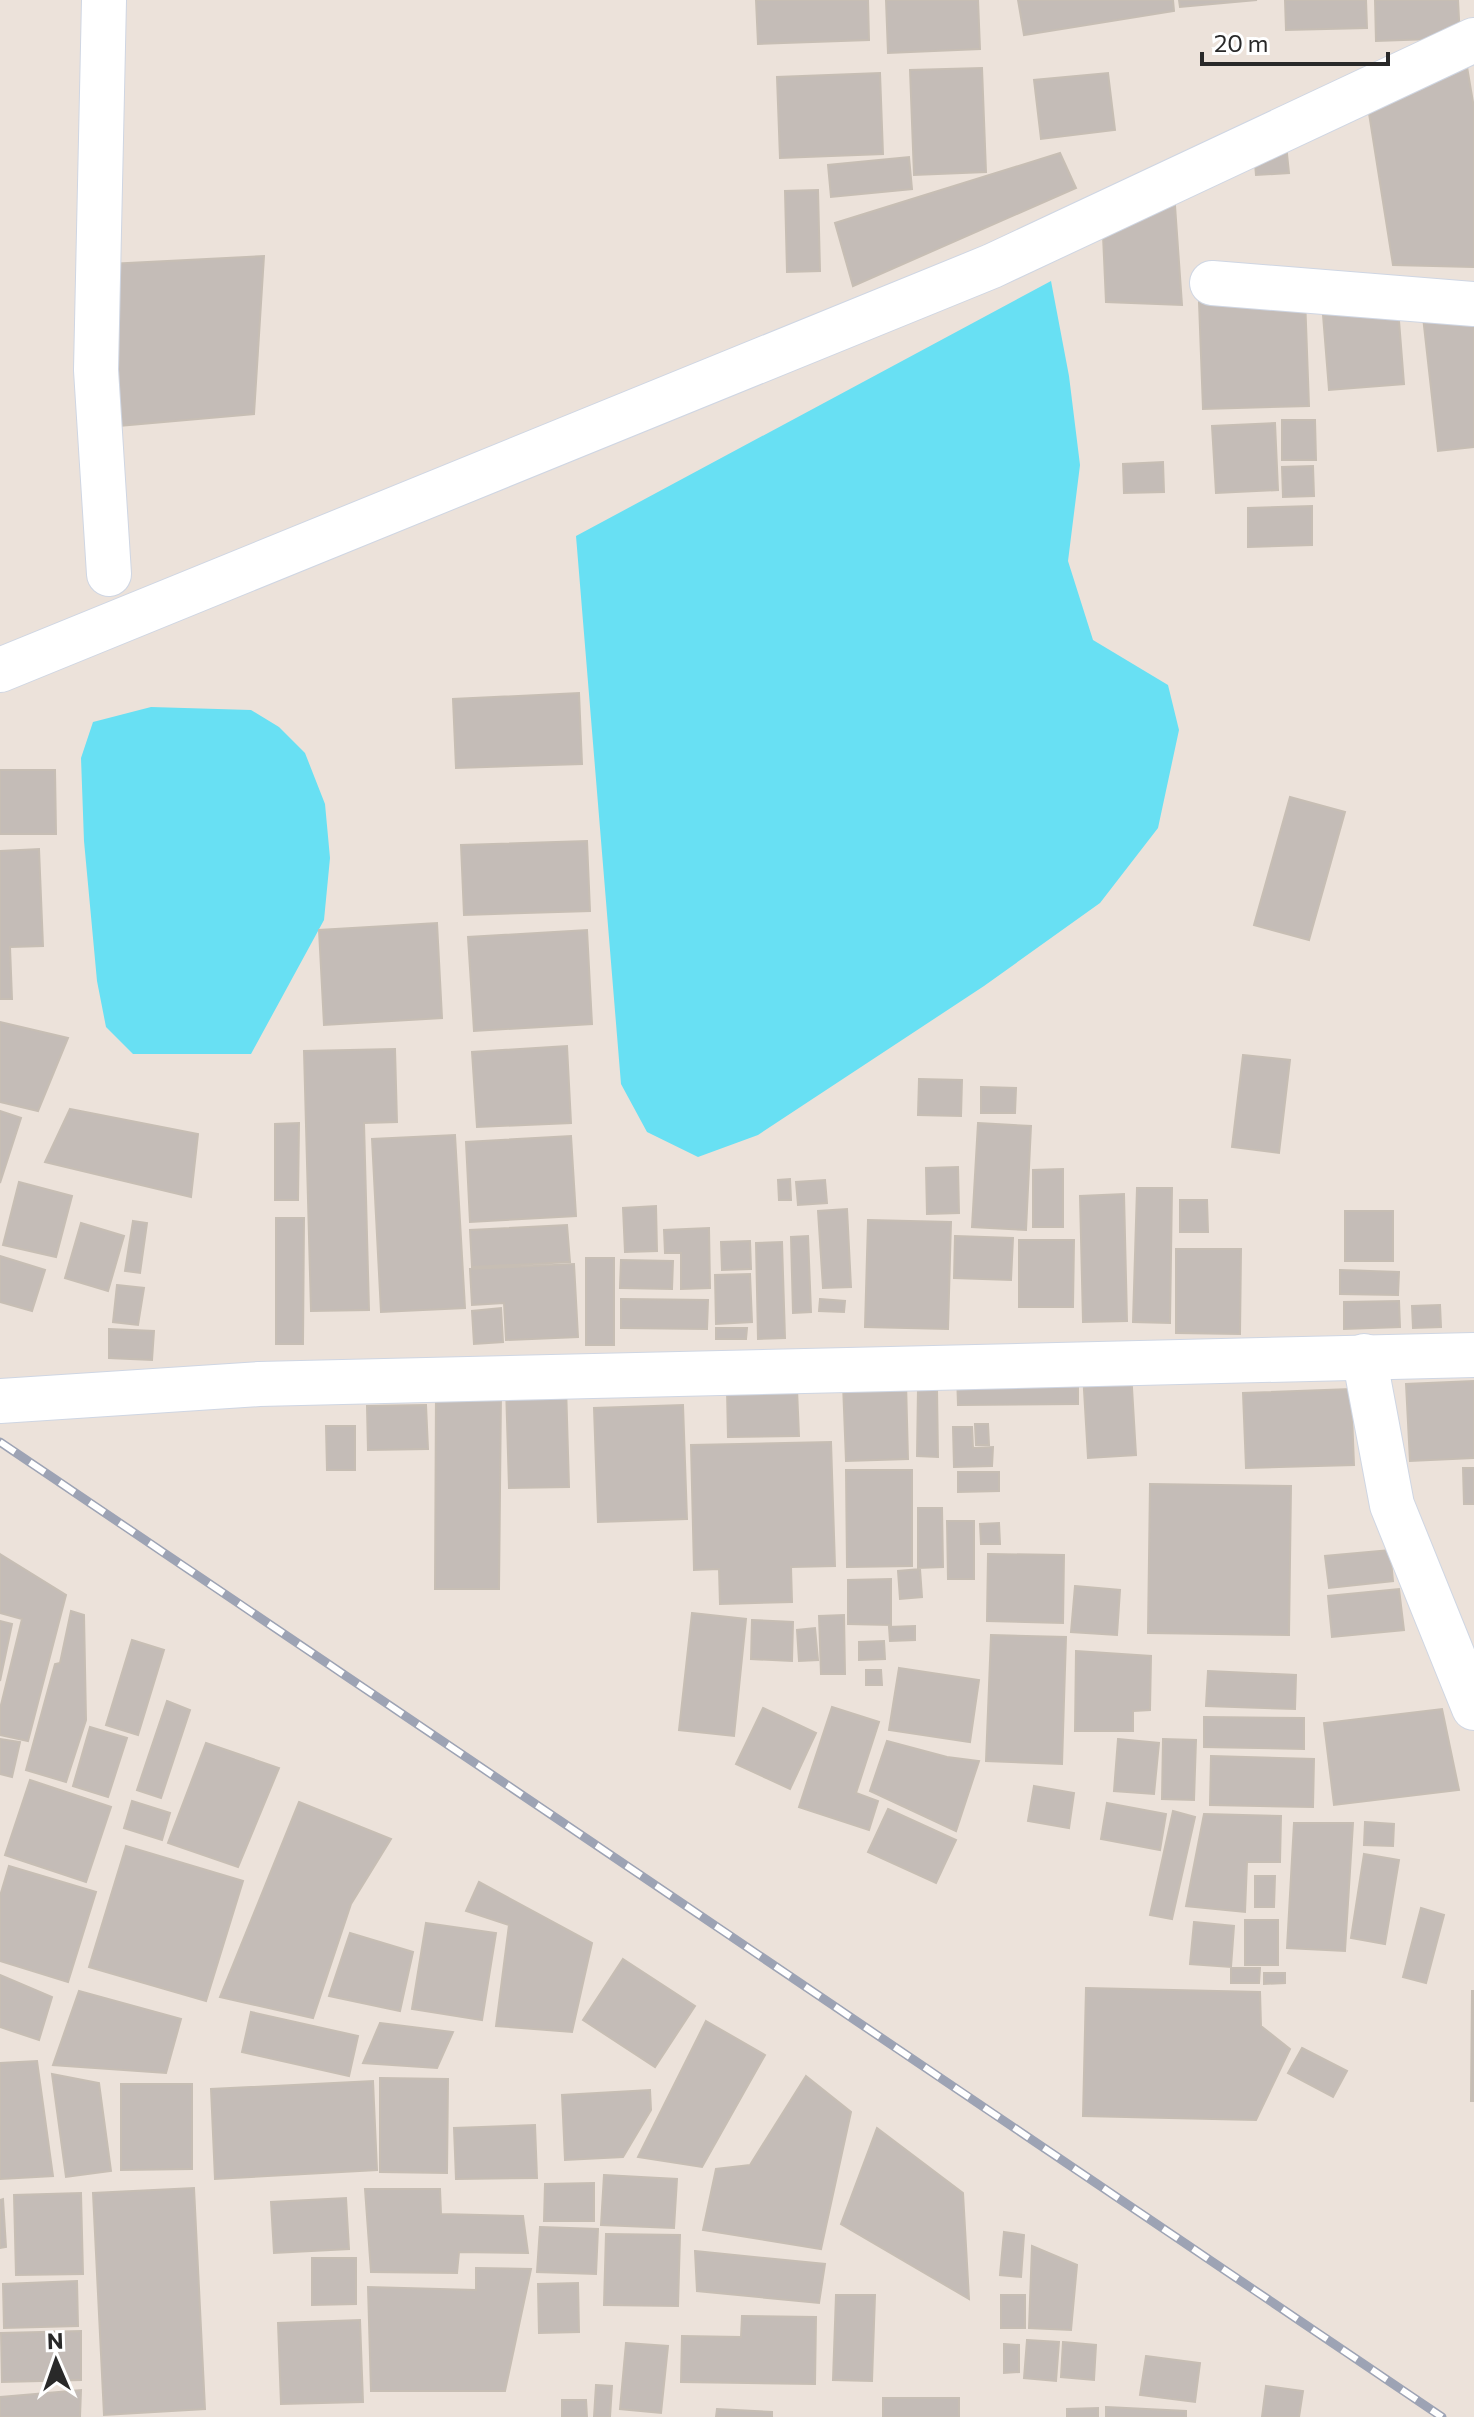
<svg xmlns="http://www.w3.org/2000/svg" width="1474" height="2417" font-family="Commissioner,sans-serif">
<style>
.water{fill:#68e0f3}
.building{fill:#c4bcb7;stroke:#c7beb4;stroke-width:2}
.lines{fill:none;stroke-linecap:round;stroke-linejoin:round}
.street-casing{stroke:#cfd6e3;stroke-width:46}
.secondary-casing{stroke:#cfd6e3;stroke-width:46}
.street{stroke:#fff;stroke-width:44}
.secondary{stroke:#fff;stroke-width:44}
.rail-casing{stroke:#9da3b4;stroke-width:9}
.rail{stroke:#fff;stroke-width:6;stroke-dasharray:18;stroke-linecap:butt}
</style>
<rect width="100%" height="100%" fill="#ece2da"/>
<path class="water" d="M1051,281L1069,376L1080,465L1068,561L1093,640L1168,685L1179,730L1158,828L1100,903L984,986L758,1135L698,1157L647,1132L621,1084L576,536Z
M151,707L251,710L279,727L305,753L325,804L330,858L324,920L251,1054H133L106,1027L97,981L84,841L81,758L93,722Z"/>
<path class="building" d="M756,0H868L869,40L758,44Z
M886,0H978L980,49L888,53Z
M1018,0H1173L1174,11L1024,35Z
M1179,0H1257L1180,7Z
M1285,0H1366L1367,28L1286,30Z
M1375,0H1458L1460,38L1376,41Z
M1466,61L1474,108V267L1393,265L1368,107Z
M982,68L986,172L914,175L910,70Z
M880,73L883,154L780,158L777,77Z
M1108,73L1115,130L1041,139L1034,80Z
M1284,125L1289,173L1256,175L1252,128Z
M1060,153L1076,188L853,286L835,223Z
M909,157L912,189L831,197L828,165Z
M1173,177L1182,305L1106,302L1102,213Z
M818,190L820,271L787,272L785,191Z
M264,256L254,414L108,427L109,264Z
M1305,297L1309,406L1203,409L1199,302Z
M1398,308L1404,384L1329,390L1323,315Z
M1474,311V447L1438,451L1423,317Z
M1282,420H1315L1316,460H1282Z
M1275,423L1278,490L1216,493L1212,426Z
M1163,462L1164,492L1124,493L1123,464Z
M1313,466L1314,496L1283,497L1282,467Z
M1312,506V545L1248,547V508Z
M579,693L582,764L456,768L453,699Z
M0,770H55L56,834H0Z
M1290,797L1345,812L1309,940L1254,925Z
M587,841L590,911L464,915L461,845Z
M39,849L43,946L10,947L12,999H0V851Z
M437,923L442,1018L324,1025L319,930Z
M587,930L592,1024L474,1031L468,937Z
M0,1022L68,1038L38,1111L0,1102Z
M567,1046L571,1123L477,1127L472,1052Z
M395,1049L397,1122L364,1123L369,1310L311,1311L304,1051Z
M1243,1055L1290,1060L1279,1153L1232,1147Z
M919,1079L962,1080L961,1116L918,1115Z
M981,1087L1016,1088L1015,1113H981Z
M70,1109L198,1134L191,1197L45,1162Z
M0,1111L21,1118L0,1183Z
M299,1123L298,1200H275V1124Z
M978,1123L1031,1126L1026,1230L972,1227Z
M455,1135L465,1308L381,1312L372,1139Z
M571,1136L576,1216L470,1222L466,1142Z
M958,1167L959,1213L927,1214L926,1168Z
M1063,1169V1227H1033V1170Z
M790,1179L791,1200H779L778,1180Z
M825,1180L827,1203L798,1205L796,1182Z
M19,1182L72,1196L56,1257L3,1245Z
M1137,1188H1172L1170,1323L1133,1322Z
M1124,1194L1127,1321L1083,1322L1080,1196Z
M1180,1200H1207L1208,1232H1180Z
M656,1206L657,1251L625,1252L623,1208Z
M847,1209L851,1287L823,1288L818,1211Z
M1345,1211H1393V1261H1345Z
M276,1218H304L303,1344H276Z
M868,1220L951,1222L948,1329L865,1327Z
M133,1221L147,1223L140,1273L125,1271Z
M81,1223L124,1236L108,1291L65,1278Z
M567,1225L570,1262L472,1267L470,1230Z
M709,1228L710,1288L681,1289V1253H665L664,1230Z
M808,1236L811,1312L793,1313L791,1237Z
M955,1236L1013,1238L1011,1280L954,1278Z
M1019,1240H1074L1073,1307H1019Z
M750,1241L751,1269L722,1270L721,1242Z
M782,1242L785,1338L758,1339L756,1243Z
M1176,1249H1241L1240,1334L1176,1333Z
M0,1256L45,1270L32,1311L0,1302Z
M586,1258H614V1345H586Z
M621,1260L673,1261L672,1289L620,1288Z
M574,1264L578,1337L506,1340L504,1303L472,1305L470,1269Z
M1340,1270L1399,1272L1398,1295L1340,1294Z
M750,1274L752,1322L716,1324L715,1275Z
M117,1285L144,1288L138,1325L113,1322Z
M621,1299L708,1300L707,1329L621,1328Z
M820,1299L845,1301L844,1312L819,1311Z
M1399,1301L1400,1327L1344,1329V1302Z
M1440,1305L1441,1327L1413,1328L1412,1306Z
M501,1308L503,1342L474,1344L472,1311Z
M716,1328H747L746,1339H716Z
M109,1329L154,1331L152,1360L109,1358Z
M1131,1371L1136,1455L1088,1458L1083,1373Z
M957,1373H1078V1404L958,1405Z
M1474,1381V1458L1410,1461L1406,1384Z
M906,1382L908,1459L846,1461L843,1384Z
M566,1385L569,1487L509,1488L506,1386Z
M918,1388L937,1389L938,1457L917,1456Z
M797,1389L799,1436L728,1437L727,1390Z
M1351,1389L1354,1465L1246,1468L1243,1393Z
M436,1392H501L499,1589H435Z
M426,1405L428,1449L368,1450L367,1406Z
M683,1405L687,1519L598,1522L594,1408Z
M975,1424H988L989,1445H976Z
M326,1426H355V1470H327Z
M953,1427H972L973,1448L993,1447L992,1466L954,1467Z
M831,1442L835,1566L791,1567L792,1602L720,1604L719,1569L694,1570L691,1445Z
M1463,1468H1474V1504H1464Z
M846,1470H912V1566L847,1567Z
M958,1472H999V1491L958,1492Z
M1150,1484L1291,1486L1289,1635L1148,1633Z
M918,1508H942L943,1567L918,1568Z
M947,1521H974V1579H948Z
M999,1523L1000,1544H981L980,1524Z
M1390,1550L1393,1581L1329,1588L1325,1556Z
M0,1554L66,1595L28,1741L0,1735V1709L22,1619L0,1613Z
M988,1554L1064,1555L1063,1623L987,1621Z
M920,1569L922,1597L900,1599L898,1571Z
M891,1579V1625L848,1624V1580Z
M1075,1586L1120,1590L1117,1635L1071,1632Z
M1399,1589L1404,1630L1332,1637L1328,1596Z
M71,1611L84,1615L86,1720L66,1782L26,1770L55,1664L60,1663Z
M692,1613L746,1619L734,1736L679,1730Z
M844,1615L845,1674H821L819,1616Z
M752,1620L793,1622L792,1661L751,1659Z
M0,1621L12,1624L0,1681Z
M915,1626V1640L890,1641L889,1627Z
M815,1628L818,1660L799,1661L797,1630Z
M991,1635L1066,1637L1062,1764L986,1761Z
M132,1640L164,1650L138,1735L106,1725Z
M884,1641L885,1659L859,1660V1642Z
M1076,1651L1151,1656L1150,1710L1133,1711V1731H1075Z
M899,1668L979,1680L970,1742L889,1730Z
M866,1670H881L882,1685H866Z
M1208,1671L1296,1675L1295,1709L1206,1706Z
M167,1701L190,1710L161,1798L137,1790Z
M832,1707L879,1722L856,1793L878,1801L869,1830L799,1807Z
M763,1708L816,1733L790,1789L736,1764Z
M1442,1709L1459,1790L1334,1805L1324,1723Z
M1204,1717L1304,1718V1749L1204,1747Z
M90,1727L127,1738L108,1797L73,1786Z
M0,1739L20,1742L12,1777L0,1774Z
M1118,1739L1159,1743L1154,1794L1114,1791Z
M1163,1739L1196,1740L1194,1800L1162,1799Z
M887,1741L947,1757L979,1761L956,1831L870,1791Z
M206,1743L279,1768L238,1867L168,1843Z
M1211,1756L1314,1759L1313,1807L1210,1805Z
M30,1780L111,1807L86,1882L5,1855Z
M1034,1786L1074,1793L1069,1828L1028,1821Z
M132,1801L170,1813L162,1840L124,1828Z
M299,1802L391,1839L351,1904L313,2018L220,1997Z
M1107,1803L1166,1814L1160,1850L1101,1839Z
M888,1809L956,1840L936,1883L868,1852Z
M1173,1811L1195,1817L1172,1919L1150,1915Z
M1204,1814L1281,1816L1280,1862H1247L1245,1912L1186,1906Z
M1365,1822L1394,1824L1393,1846L1364,1845Z
M1294,1823H1353L1345,1951L1287,1948Z
M126,1846L243,1881L206,2001L89,1967Z
M1364,1854L1399,1860L1385,1944L1351,1938Z
M9,1866L96,1892L68,1982L0,1961V1896Z
M1255,1876H1275L1274,1907H1255Z
M479,1882L592,1943L572,2032L496,2026L509,1925L466,1911Z
M1421,1908L1444,1915L1426,1983L1403,1977Z
M1245,1920H1278V1965H1245Z
M1194,1922L1234,1926L1231,1967L1190,1964Z
M426,1923L496,1933L482,2020L412,2009Z
M350,1933L413,1952L400,2011L329,1996Z
M623,1959L695,2006L655,2067L583,2020Z
M1231,1968H1260L1259,1983H1231Z
M1264,1973H1285V1983L1264,1984Z
M0,1975L52,1997L39,2040L0,2027Z
M1086,1988L1260,1992L1261,2026L1290,2049L1256,2120L1083,2116Z
M79,1991L181,2019L166,2073L53,2065Z
M1472,1991H1474V2101H1471Z
M251,2012L358,2036L349,2076L242,2052Z
M706,2021L765,2055L702,2167L638,2157Z
M380,2023L453,2032L437,2068L363,2063Z
M1302,2048L1347,2071L1333,2097L1288,2073Z
M37,2061L53,2176L0,2179V2063Z
M52,2074L99,2083L111,2171L66,2177Z
M806,2076L851,2112L821,2249L703,2230L716,2169L750,2165Z
M380,2078L448,2079L447,2173L380,2172Z
M373,2081L377,2170L215,2179L211,2089Z
M121,2084H192V2169L121,2170Z
M650,2090L651,2110L623,2157L565,2160L562,2095Z
M535,2125L537,2178L456,2179L454,2128Z
M877,2128L963,2193L969,2299L841,2224Z
M604,2175L677,2179L674,2228L601,2225Z
M594,2183V2221H544L545,2184Z
M194,2188L205,2409L104,2415L93,2193Z
M365,2189H440L441,2214L523,2216L528,2253L459,2252L457,2273L371,2272Z
M81,2193L83,2274L16,2275L14,2195Z
M346,2198L349,2249L274,2253L271,2202Z
M3,2199L6,2247L0,2248V2200Z
M540,2227L598,2229L596,2274L537,2272Z
M1004,2232L1024,2235L1021,2277L1000,2275Z
M606,2234L680,2235L678,2306L604,2305Z
M1032,2246L1077,2265L1071,2330L1029,2328Z
M695,2251L825,2264L819,2303L697,2291Z
M312,2258H356V2304L312,2305Z
M476,2268L531,2269L505,2391H371L368,2287L476,2290Z
M77,2281L78,2326L4,2328L3,2284Z
M578,2283L579,2332L539,2333L538,2284Z
M836,2295H875L872,2381L833,2380Z
M1001,2295H1025V2328H1001Z
M742,2316L816,2317L815,2384L681,2382L682,2336L741,2337Z
M360,2320L363,2402L281,2404L278,2323Z
M81,2331V2380L2,2382L1,2333Z
M1027,2340L1059,2342L1056,2381L1024,2378Z
M1063,2342L1096,2345L1094,2380L1061,2377Z
M626,2343L668,2346L661,2413L620,2409Z
M1004,2344L1019,2345V2372L1004,2373Z
M1146,2356L1200,2363L1195,2402L1140,2395Z
M596,2385L612,2386L610,2417H594Z
M1266,2386L1303,2391L1299,2417H1262Z
M81,2390L80,2417H0V2397Z
M883,2398H959V2417H883Z
M562,2400H586L587,2417H562Z
M1106,2407L1186,2411V2417H1106Z
M1098,2408V2417H1067V2409Z
M717,2409L772,2412V2417H716Z"/>
<g class="lines">
<defs>
<path id="street" d="M104,0L96,370L109,574
M1212,283L1474,304
M0,670L992,266L1474,40
M1364,1356L1392,1505L1474,1708"/>
<path id="secondary" d="M0,1401L259,1384L1474,1355"/>
</defs>
<use href="#street" class="street-casing"/>
<use href="#secondary" class="secondary-casing"/>
<use href="#street" class="street"/>
<use href="#secondary" class="secondary"/>
<defs>
<path id="rail" d="M0,1442L1442,2417"/>
</defs>
<use href="#rail" class="rail-casing"/>
<use href="#rail" class="rail"/>
</g>
<g transform="translate(56 2361) rotate(358)" stroke="#ffffff" stroke-width="6" paint-order="stroke">
<path d="M0-6L14 30L0 20L-14 30Z" fill="#292929"/>
<text y="-12" font-size="22" font-weight="bold" text-anchor="middle" fill="#292929">N</text>
</g>
<path d="M1202 52v12h186v-12" fill="none" stroke="#292929" stroke-width="4"/>
<text x="1214" y="52" font-size="24" fill="#292929" stroke="#ffffff" stroke-width="6" paint-order="stroke">20 m</text>
</svg>
